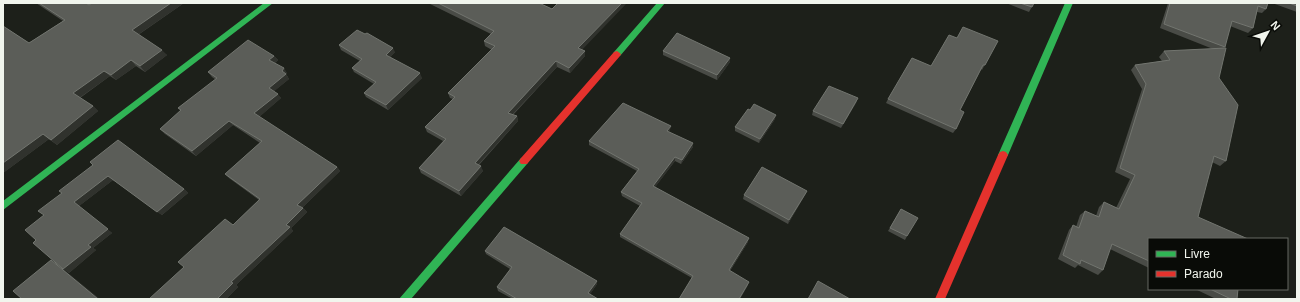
<svg xmlns="http://www.w3.org/2000/svg" width="1300" height="302" font-family="Arial,sans-serif">
<style>
.lines{fill:none;stroke-linecap:round;stroke-linejoin:round}
.fast{fill:#30b455;fill-rule:evenodd}
.jam{fill:#e5322d;fill-rule:evenodd}
.wall{fill:#494b46}
.shaded-wall{fill:#30322d}
.building{fill:#5b5d58;stroke:#72756f}
</style>
<rect width="100%" height="100%" fill="#1d201a"/>
<g class="lines">
<path class="fast" d="M264,3H273L3,210V201Z
M657,3H665L620,56H614L613,54L614,52Z
M1065,3H1073L1008,155L1006,158H1000L998,155Z
M524,157L527,158L529,161L527,164L411,299H399L521,158Z"/>
<path class="jam" d="M617,51L621,54L620,56L527,164H521L519,161L521,158L614,52Z
M1003,151L1006,152L1008,155L945,299H935L998,155L1000,152Z"/>
</g>
<path class="wall" d="M36,3H86L89,5L184,3L138,35L167,55L145,72L136,66L116,80L110,76L80,98L93,106L98,111L57,145L49,139L3,173V26L29,43L63,21Z
M428,3H539L583,50L585,51V56L570,73L557,67L513,115L517,116L518,121L479,165L483,171L461,196L421,173L419,168L443,141L427,132L425,127L453,99L450,98L448,93L492,50L485,46L484,41L491,34Z
M1006,3H1034L1029,12Z
M1168,3H1268L1266,9L1262,13L1257,12L1253,28L1248,33L1230,26L1225,47L1224,48L1219,78L1226,161L1220,166L1212,162L1149,239V268L1110,249L1103,270L1098,275L1078,265L1075,268L1058,259L1069,230L1073,225L1076,227L1080,215L1085,211L1096,216L1099,207L1104,202L1116,208L1130,179L1115,172L1142,89L1131,70L1135,65L1162,61L1159,57L1164,51L1213,49L1160,28Z
M1272,3H1297V12Z
M998,41L982,70L981,69L960,110L956,129L953,133L886,103L888,99L931,66Z
M339,45L395,52L390,57L422,78L388,110L366,97L364,93L374,84L354,72L352,68L360,61L341,50Z
M663,51L730,62L717,80L663,55Z
M274,56L278,60L275,63L287,73L286,74L289,79L274,91L281,98L259,117L337,167L340,171L302,208H303L307,212L291,228L293,231L236,285L238,287L226,299L233,225L259,200L229,178L225,174L260,143L233,125L196,156L165,134L160,129L181,111L178,108L216,80L212,77L208,72Z
M858,98L856,103L841,128L812,115L813,111Z
M775,119L759,143L735,131V127Z
M670,130L669,132L693,147L681,164L675,161L655,187L748,242L730,271L748,285L740,299H679L692,278L620,237V234L640,206L622,196L621,192L637,171L589,145V141Z
M90,162L184,189L188,193L162,215L113,180L79,206L112,233L93,248L96,250L69,273L36,240L62,193L93,165Z
M807,191L805,195L788,224L743,199L744,195Z
M901,209L907,236L905,240L888,231Z
M485,251L597,281V284L590,294L598,299H513L498,291L497,287L510,269L486,254Z
M1195,289H1238L1237,299H1216Z"/>
<path class="shaded-wall" d="M171,3H184L136,36L132,30Z
M622,3H627L579,53L578,48Z
M393,48L395,52L388,59L386,55Z
M162,50L167,55L145,72L140,66Z
M585,51V56L570,73L569,68Z
M274,56L278,60L273,64L269,60Z
M730,58V62L717,80V75Z
M131,60L136,66L116,80L111,75Z
M556,61L557,67L509,118L508,113Z
M284,68L287,73L286,74L289,79L272,93L269,88L282,71Z
M104,71L110,76L79,98L73,93Z
M420,73L422,78L388,110L386,105Z
M278,94L281,98L258,118L254,113Z
M858,98L856,103L841,128L843,124Z
M93,106L98,111L57,145L51,140Z
M776,115L775,119L759,143L760,139Z
M517,116L518,121L476,167L475,163Z
M229,121L233,125L196,156L192,151Z
M671,126L670,130L667,135V131Z
M43,134L49,139L3,173V163Z
M693,143V147L681,164L682,160Z
M675,157V161L653,190V186Z
M481,166L483,171L461,196L459,191Z
M337,167L340,171L300,210L297,205Z
M108,176L113,180L79,206L112,233L93,248L96,250L69,273L63,269L88,245L74,202Z
M184,189L188,193L162,215L157,212Z
M807,191L805,195L788,224L789,220Z
M303,208L307,212L291,228L293,231L236,285L238,287L226,299H217L231,282L286,225Z
M749,238L748,242L728,273L729,270Z
M51,260L57,264L100,299H98Z
M597,281V284L589,296L588,293Z
M749,282L748,285L740,299H739Z"/>
<path class="building" d="M39,3H86L89,5L92,3H171L132,30L162,50L140,66L131,60L111,75L104,71L73,93L93,106L51,140L43,134L3,163V26L29,43L65,20Z
M438,3H539L552,9L558,3H622L578,48L585,51L569,68L556,61L508,113L517,116L475,163L481,166L459,191L419,168L446,139L425,127L455,97L448,93L495,46L484,41L494,31Z
M1020,3H1034L1032,7Z
M1170,3H1268L1266,9L1258,6L1253,28L1232,21L1225,47L1164,24Z
M1289,3H1297V6Z
M963,27L998,41L985,65H983L960,110L964,112L956,129L888,99L912,58L931,66L949,35L957,38Z
M357,30L365,34L367,33L393,48L386,55L420,73L386,105L364,93L376,82L352,68L362,59L339,45Z
M677,33L730,58L717,75L663,51Z
M248,40L274,56L269,60L284,68L282,71L286,74L269,88L278,94L254,113L337,167L297,205L303,208L286,225L290,227L231,282L233,283L217,299H149L184,267L178,262L225,219L233,225L260,199L225,174L262,141L229,121L192,151L160,129L181,110L178,108L217,78L208,72Z
M1226,48L1219,78L1238,105L1226,161L1214,156L1198,217L1248,239H1149V261L1112,244L1103,270L1081,260L1080,264L1063,255L1073,225L1079,228L1085,211L1099,217L1104,202L1119,209L1135,175L1120,168L1146,84L1135,65L1170,60L1164,51Z
M829,86L858,98L843,124L813,111Z
M623,103L671,126L667,131L693,143L682,160L675,157L653,186L749,238L729,270L749,282L739,299H679L693,276L620,234L642,203L621,192L639,169L589,141Z
M754,104L776,115L760,139L735,127L748,109L750,110Z
M118,140L184,189L157,212L108,176L74,202L108,229L88,245L91,247L63,269L33,243L36,240L25,230L44,215L38,211L62,193L59,191L93,165L90,162Z
M762,167L807,191L789,220L744,195Z
M901,209L918,218L907,236L890,228Z
M504,227L597,281L588,293L598,299H517L497,287L512,267L485,251Z
M51,260L98,299H22L13,291Z
M818,281L850,299H808Z
M1210,289H1238L1237,299H1231Z"/>
<rect width="1300" height="302" fill="none" stroke="#f1f5ed" stroke-width="8"/>
<rect x="1148" y="238" width="140" height="52" fill="#090b07" stroke="#666963"/>
<rect x="1156" y="251" width="20" height="6" fill="#30b455" stroke="#666963"/>
<text x="1184" y="258" font-size="12" fill="#f1f5ed">Livre</text>
<rect x="1156" y="271" width="20" height="6" fill="#e5322d" stroke="#666963"/>
<text x="1184" y="278" font-size="12" fill="#f1f5ed">Parado</text>
<g transform="translate(1268 32) rotate(50)" stroke="#090b07" stroke-width="3" paint-order="stroke">
<path d="M0-3L7 15L0 10L-7 15Z" fill="#f1f5ed"/>
<text y="-6" font-size="11" font-weight="bold" text-anchor="middle" fill="#f1f5ed">N</text>
</g>
</svg>
